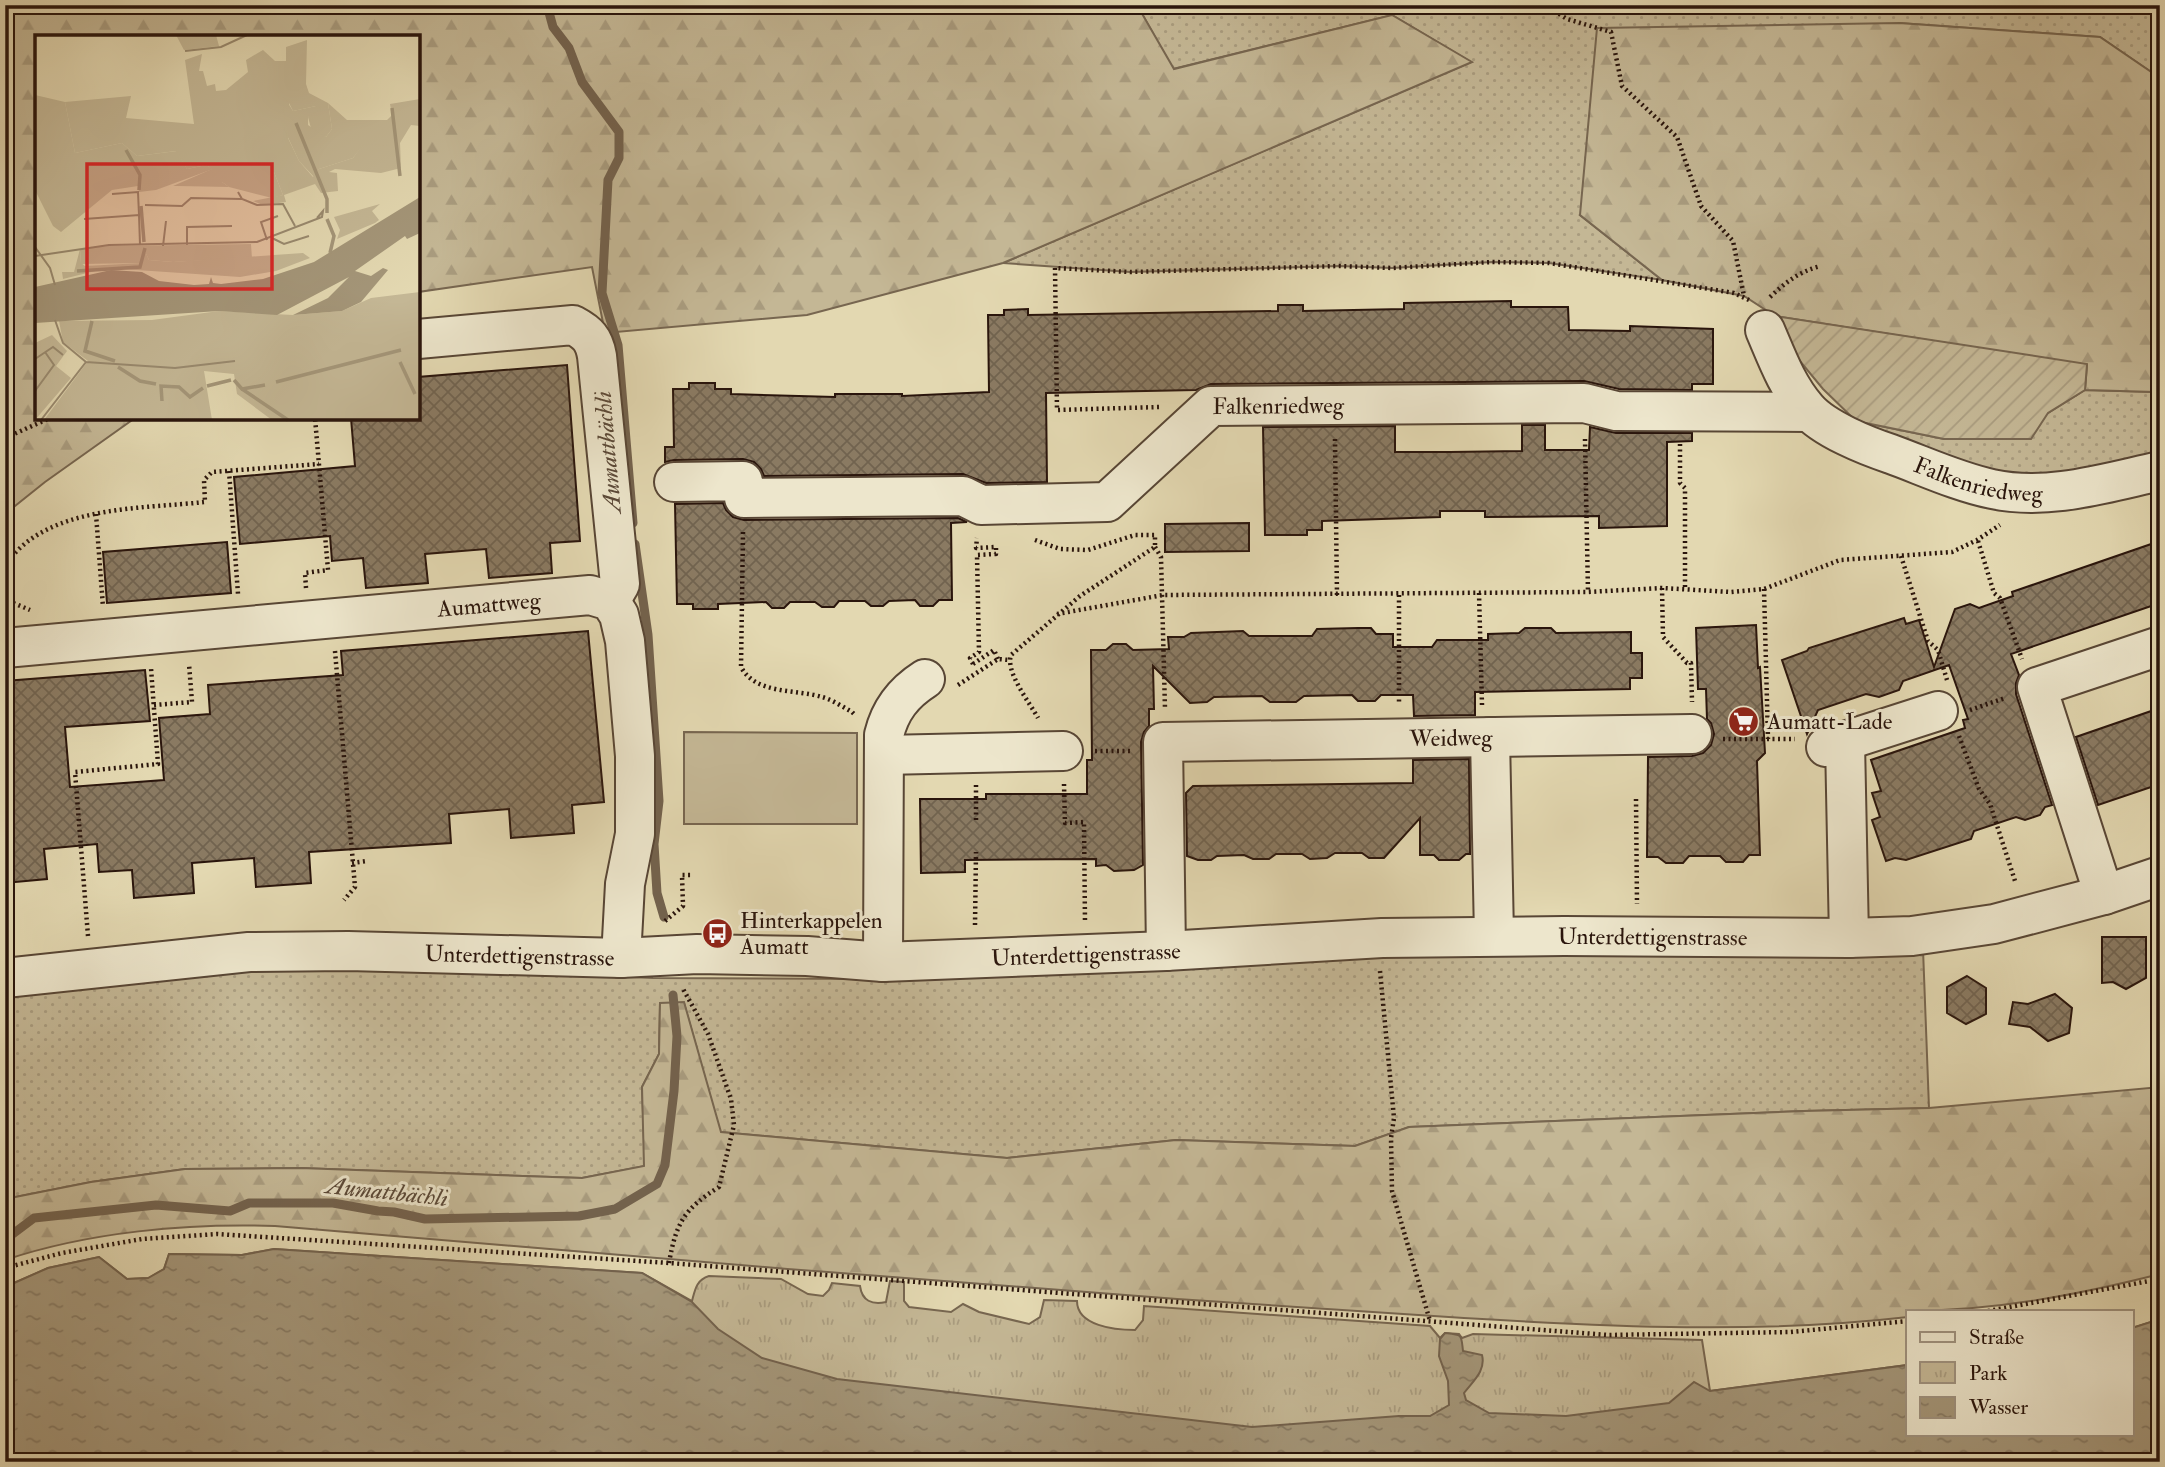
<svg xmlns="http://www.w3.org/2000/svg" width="2165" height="1467" font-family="'IM FELL Double Pica',serif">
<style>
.grass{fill:url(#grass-dots);stroke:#776650;stroke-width:2}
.forest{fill:url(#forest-firs);stroke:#776650;stroke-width:2}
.park{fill:url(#park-tufts);stroke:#776650;stroke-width:2}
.garden{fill:url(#garden-furrows);stroke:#776650;stroke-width:2}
.pitch{fill:#c4b795;stroke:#776650;stroke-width:2}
.water{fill:url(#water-ripples);stroke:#73624d;stroke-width:2}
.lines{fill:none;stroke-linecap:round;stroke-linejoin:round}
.stream{stroke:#73624d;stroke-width:9}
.building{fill:url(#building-cross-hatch);stroke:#2a150c;stroke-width:2}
.minor-casing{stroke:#584635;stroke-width:42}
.path{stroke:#2a150c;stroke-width:4.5;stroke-dasharray:2 3.5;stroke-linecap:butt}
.minor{stroke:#ede6cc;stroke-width:38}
.labels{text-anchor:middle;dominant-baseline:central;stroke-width:6;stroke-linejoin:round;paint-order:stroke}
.street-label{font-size:23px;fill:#2a150c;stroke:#ede6cc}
.poi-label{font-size:23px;fill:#2a150c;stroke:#ede6cc;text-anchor:start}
.water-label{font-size:24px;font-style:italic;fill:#5b4938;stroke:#ede6cc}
.inset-river{fill:none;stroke:#a49679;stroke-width:3.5}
.inset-road{fill:none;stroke:#998a6f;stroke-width:2}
.view{fill:#d62828;fill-opacity:0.15;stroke:#d62828;stroke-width:3.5}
.inset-edge{fill:none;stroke:#2a150c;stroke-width:3.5}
</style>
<defs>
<pattern id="grass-dots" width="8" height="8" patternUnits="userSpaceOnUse" patternTransform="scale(1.75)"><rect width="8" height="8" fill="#c4b795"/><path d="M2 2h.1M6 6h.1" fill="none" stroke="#a99c7f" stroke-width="1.8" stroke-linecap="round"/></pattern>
<pattern id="forest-firs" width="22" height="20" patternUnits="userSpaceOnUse" patternTransform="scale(1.75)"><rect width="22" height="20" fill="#c4b795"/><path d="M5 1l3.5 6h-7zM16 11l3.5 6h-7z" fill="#a99c7f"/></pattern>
<pattern id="park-tufts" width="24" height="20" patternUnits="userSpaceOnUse" patternTransform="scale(1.75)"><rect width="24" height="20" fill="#c4b795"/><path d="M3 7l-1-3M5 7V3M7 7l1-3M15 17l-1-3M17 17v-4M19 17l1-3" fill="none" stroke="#a99c7f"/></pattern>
<pattern id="garden-furrows" width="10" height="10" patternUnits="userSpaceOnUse" patternTransform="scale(1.75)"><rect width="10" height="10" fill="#c4b795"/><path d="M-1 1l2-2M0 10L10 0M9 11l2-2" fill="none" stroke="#a99c7f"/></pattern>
<pattern id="water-ripples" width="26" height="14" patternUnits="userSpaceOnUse" patternTransform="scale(1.75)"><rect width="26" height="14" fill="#a49679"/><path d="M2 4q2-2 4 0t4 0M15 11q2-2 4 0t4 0" fill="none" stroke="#867962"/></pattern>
<pattern id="building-cross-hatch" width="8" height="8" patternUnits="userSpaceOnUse" patternTransform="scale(1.75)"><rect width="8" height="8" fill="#8a7a62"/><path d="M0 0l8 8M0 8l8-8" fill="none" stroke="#71634f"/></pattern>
</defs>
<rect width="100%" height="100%" fill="#e3d8b1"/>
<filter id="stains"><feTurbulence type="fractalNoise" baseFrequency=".00286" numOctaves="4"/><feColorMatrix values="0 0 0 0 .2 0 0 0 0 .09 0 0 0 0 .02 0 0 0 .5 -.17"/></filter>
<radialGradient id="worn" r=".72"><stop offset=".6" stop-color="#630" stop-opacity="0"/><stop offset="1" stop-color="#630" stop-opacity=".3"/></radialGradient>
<path class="grass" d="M1137,5H2160V78L2100,37L1899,23L1580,215L1662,280L1549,263L1492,262L1392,268L1339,266L1130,272L1003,263L1471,62L1392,15L1173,69Z
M2085,390L2155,392L2160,403V462L2013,483L1856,421L1944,439L2048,413Z
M1923,949L1929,1108L1804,1111L1409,1127L1355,1146L1176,1140L1007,1158L720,1132L684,1003H660L659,1054L642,1087L645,1166L582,1178L300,1168L185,1169L91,1182L5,1199V997L242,969L370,966L653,978L873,979L1387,950Z"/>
<path class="forest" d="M5,5H1137L1174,69L1392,15L1472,62L1003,263L807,315L605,333L592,267L418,292V37H37V418H135L45,482L5,514Z
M1899,23L2100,37L2160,78V403L2155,392L2085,390L2087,365L1775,316L1744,296L1662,280L1580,215L1597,28Z
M684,1002L721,1132L1007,1158L1176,1140L1355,1146L1409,1127L1804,1111L1929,1108L2160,1087V1274C2077,1295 1993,1311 1908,1311V1317C1760,1334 1613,1327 1464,1318C1369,1312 1273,1306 1177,1299C876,1276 576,1253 275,1226C187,1223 89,1232 5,1260V1199L91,1182L185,1169L300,1168L582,1178L644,1166L642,1087L659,1054L660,1003Z"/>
<path class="park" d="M274,1249L642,1273L692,1301C695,1290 696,1280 709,1276L781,1279L808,1294L823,1296L829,1290L832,1283L860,1286C862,1301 872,1305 886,1302L890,1281L904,1282V1301L909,1307L951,1312L963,1304L979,1312L1029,1324L1040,1317L1044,1300L1077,1301C1077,1326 1115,1330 1135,1330L1143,1320L1144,1306L1430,1326L1440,1338L1445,1333L1459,1334L1462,1338L1473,1334L1702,1340L1710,1391L1908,1365V1434H2132V1328L2160,1319V1462H5V1287L48,1268L99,1257L127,1279L149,1278L164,1269L169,1254L242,1255Z"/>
<path class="garden" d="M1775,316L2087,364L2085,390L2048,413L2031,439H1944L1856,421L1823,389L1780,337Z"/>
<path class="pitch" d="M684,732L857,733V824H684Z"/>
<path class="water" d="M274,1249L642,1273L692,1302L718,1329L762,1358L837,1379L1252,1427L1399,1416H1430L1449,1405L1448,1381L1439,1356L1440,1339L1445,1333C1463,1335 1461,1334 1463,1351L1482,1355C1486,1371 1473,1381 1464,1393L1466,1400L1489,1413L1566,1416L1669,1403L1694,1382L1710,1391L1908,1365V1434H2132V1328L2160,1319V1462H5V1287L48,1268L99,1257L127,1279L148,1278L164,1269L169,1254L242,1255Z"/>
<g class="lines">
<path class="stream" d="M547,5L553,27L569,48L582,82L619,132V158L608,180L602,293L618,345L633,523
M635,544L648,635L659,801L654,844L657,893L664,917
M5,1236H10L34,1218L156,1205L230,1211L249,1203H333L378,1211L394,1212L425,1219L579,1216L615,1209L657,1184L665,1165L674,1091L677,1036L673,995"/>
</g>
<path class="building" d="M1511,301V307H1568L1569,330L1630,331V326L1713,329V384H1692V390L1619,389L1584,381L1211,384L1196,390L1046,393L1047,482L986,483L963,474L764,476L761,469L754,462L743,459L674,460L665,462V447H674L673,389H689V383H715V389H731V394L835,397V394H902V396L989,392L988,315H1004V310L1028,309V315L1278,311V305H1303V311L1404,309V303Z
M567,365L580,541L550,543L552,573L489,578L486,549L425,554L428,583L366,588L363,558L332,561L330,536L240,544L234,477L355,466L351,418H418V377Z
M1522,425H1545V450H1589L1590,427L1616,433H1692V441L1667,442V526L1599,528V516L1485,517V511H1440V517L1322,521V530H1307V535H1265L1263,427L1395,426V452H1450L1522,451Z
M723,503L726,510L733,517L744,520L958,518L967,522L951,523L952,600H939L933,606H920L915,600L889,601L883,606H871L865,601H839L834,607H822L815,602H790L784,608H772L766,602L718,604V609H693V604H677L675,504Z
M1249,523V551L1165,552V524Z
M2160,541V603L2011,654L2019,675L2016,683V694L2052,805L2045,807L2040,815L2025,820L2016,817L1974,831L1971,839L1906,860L1895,858L1886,861L1872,820L1880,817L1872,793L1881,791L1871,760L1965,728L1963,720L1968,719L1949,665L1903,681L1899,690L1879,697L1866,694L1818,710L1807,734L1782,660L1807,651L1809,648L1904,618L1906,624L1919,620L1934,667L1955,609L1970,604L1979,608L2013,596L2012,592Z
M227,542L231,593L107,603L103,552Z
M1756,625L1758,668L1760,667L1765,753L1757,761L1760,855H1749L1743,862H1726L1720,856H1689L1683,863H1666L1658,857H1647L1648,757L1692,756L1703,753L1711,745L1714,734L1711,723L1707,719L1706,689H1698L1696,628Z
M1358,628H1371L1376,634H1393V647H1432L1437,640H1488V634L1519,633L1525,628H1551L1556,633L1631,632V653H1642V678H1630V689L1475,692V715L1414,716L1413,695H1381L1375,701H1358L1352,695L1304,696L1296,702H1270L1262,696L1214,697L1207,702L1190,703L1153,666L1154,709H1149V726L1144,732L1141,742L1143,865L1134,870L1114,871L1106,865L1096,866V859L965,860V872L921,873L920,799H986V794H1087V760H1092L1091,650H1106L1113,644H1126L1133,650L1169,649L1168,637H1184L1191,633L1243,631L1249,636H1312L1317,629Z
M588,631L604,802L572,805L574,833L511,838L509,809L449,814L451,843L309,852L311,883L256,887L254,858L192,863L194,893L134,898L132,870L99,872L97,844L44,849L47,879L5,883V681L145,670L150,721L65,727L70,787L164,780L159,718L210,714L208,685L343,675L341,651Z
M2160,708V784L2098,805L2076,737Z
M1469,759L1470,854H1466L1459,860H1439L1434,855H1420V818L1384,858H1369L1362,853H1335L1327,858L1310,859L1302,854H1276L1269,859H1253L1244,855L1217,856L1211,860H1198L1187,856L1186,793L1193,786L1413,783V760Z
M2102,937H2146V978L2126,989L2113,982L2102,983Z
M1967,976L1986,988V1014L1966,1024L1947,1013V987Z
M2055,994L2072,1008L2069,1033L2048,1041L2030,1027L2009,1024L2013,1002L2028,1004Z"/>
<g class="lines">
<defs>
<g id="minor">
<path id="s1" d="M1765,330C1777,358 1787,386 1807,409C1824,429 1867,446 1891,454C1924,466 1958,482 1992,489C2048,501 2105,483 2160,471"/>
<path d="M418,339L573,325C588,333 594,339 597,356L620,584L610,601"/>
<path id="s2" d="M674,482L743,481L744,498L963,496L981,505L1107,502L1211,406L1584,403L1616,411L1809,412"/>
<path id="s3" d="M5,648L590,595L610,601L619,615L625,641L635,756V834L625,884L621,958"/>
<path d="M1490,737L1494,936"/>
<path d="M1845,742L1849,938"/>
<path d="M1826,747L1938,711"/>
<path d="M884,755L1063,751"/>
<path d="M2104,895L2037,687L2160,646"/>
<path id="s4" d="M1166,951L1163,742L1692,734"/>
<path d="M883,962L884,735C890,710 903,693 925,679"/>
<path id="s5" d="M5,978L249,952L348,951L621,958L697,954L807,956L883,962L1166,951L1382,938L1564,936L1849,938L1912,936L1994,924L2104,895L2160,876"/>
</g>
</defs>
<use href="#minor" class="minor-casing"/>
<path class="path" d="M1545,5L1567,19L1611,32L1622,86L1677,137L1701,206L1733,241L1744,296
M1770,297C1786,282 1800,271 1821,266
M1159,407L1057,410L1055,268L1130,272L1339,266L1392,268L1492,262L1549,263L1734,293L1749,300
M5,438L50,418
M1335,439L1337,595
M1585,439L1588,592
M1680,444V483L1685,488V588
M229,471L238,594
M96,514L103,607
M743,532L741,667C756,695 797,689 822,697C833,700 843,707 852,712L856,716
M1035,540L1060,549L1088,550L1135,535H1155V547L1080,596L1011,655C1005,672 1030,703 1038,718
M1978,541L1994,593L2000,598L2022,659
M1155,547L1161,557L1165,709
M1901,556L1928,641L1938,650L1947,680
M5,566C44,505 141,509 205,502L204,480L212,472L319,464
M306,588L305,573L328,570L315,418
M1662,588L1663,637L1687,663H1691L1692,702
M1764,589L1768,739
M1479,593L1482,705
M1399,595V705
M5,596L11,602L30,610
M1057,614L1163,595L1588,592L1662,588L1731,592L1764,589L1840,560L1952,552L1977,540L2000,525
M335,651L355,887L344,900
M973,664L970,658L979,652L977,555L996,554V547L976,548L977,538
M973,664L994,650L998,659
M958,685L998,659L1009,660
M154,705L192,702L189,664
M1970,710L2005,698
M1959,736L1979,789L1990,804L2016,884
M1723,739H1795
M1095,751H1132
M1064,784L1065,823L1084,822L1085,923
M1636,799L1637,904
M976,820V785
M352,863L367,861
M665,921L683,906L682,875H692
M975,925L976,852
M88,936L75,772L158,764L151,668
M1380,971L1394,1118L1391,1138L1392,1191L1430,1321
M669,1263C676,1223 684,1209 719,1187L734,1125L731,1099L708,1034L682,987
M5,1268L62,1253L142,1239L217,1234L669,1263L1608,1335L1790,1332L1908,1321
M1988,1311L2160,1279"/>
<use href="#minor" class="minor"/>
</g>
<defs>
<symbol id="supermarket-disc" viewBox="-11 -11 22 22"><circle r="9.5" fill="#8f2418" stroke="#ede6cc"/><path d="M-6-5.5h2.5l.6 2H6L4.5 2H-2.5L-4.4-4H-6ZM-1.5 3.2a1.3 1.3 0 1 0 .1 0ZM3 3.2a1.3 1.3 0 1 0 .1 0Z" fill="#fff"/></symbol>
<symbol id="bus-disc" viewBox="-11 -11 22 22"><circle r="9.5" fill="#8f2418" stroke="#ede6cc"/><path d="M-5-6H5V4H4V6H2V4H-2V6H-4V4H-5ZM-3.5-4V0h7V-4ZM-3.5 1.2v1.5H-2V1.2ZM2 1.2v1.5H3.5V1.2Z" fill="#fff"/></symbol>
</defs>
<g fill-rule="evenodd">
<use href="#supermarket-disc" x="1726" y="704" width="35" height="35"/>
<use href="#bus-disc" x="700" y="916" width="35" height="35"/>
</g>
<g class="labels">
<g class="street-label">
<text stroke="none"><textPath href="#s2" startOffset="660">Falkenriedweg</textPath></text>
<text stroke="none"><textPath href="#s1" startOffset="278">Falkenriedweg</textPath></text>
<text stroke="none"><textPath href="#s3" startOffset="486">Aumattweg</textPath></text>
<text stroke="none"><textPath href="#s4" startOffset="497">Weidweg</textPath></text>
<text stroke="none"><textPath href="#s5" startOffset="1650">Unterdettigenstrasse</textPath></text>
<text stroke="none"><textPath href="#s5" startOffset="1083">Unterdettigenstrasse</textPath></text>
<text stroke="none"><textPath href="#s5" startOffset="516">Unterdettigenstrasse</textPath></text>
</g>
<g class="poi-label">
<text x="1767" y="721">Aumatt-Lade</text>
<text x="740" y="920">Hinterkappelen<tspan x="740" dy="26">Aumatt</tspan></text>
</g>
<g class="water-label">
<text transform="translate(608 452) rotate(-95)">Aumattbächli</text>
<text transform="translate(387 1192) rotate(6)">Aumattbächli</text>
</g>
</g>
<g transform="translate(35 35)">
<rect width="385" height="385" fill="#e3d8b1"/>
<path d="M141,0H181L184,11L149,15ZM272,5L271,49L274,58L293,68L297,94L291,102L277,97L273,82L281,71L258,76L254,68L253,103L264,126L278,142L284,134L318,123L328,109L350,107L360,111L366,133L346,138L300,134L294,137L302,138L303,156L286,158L280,149L249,160L251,167L228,170L218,166L248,160L239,137L187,147L194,152L142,151H138L177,134L171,130L152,134L141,116L102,121L87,108L40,118L30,67L96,61L91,83L159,89L150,25L167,19L164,36H168L172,51L180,49L181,56L191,55L213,37L211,25L228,15L240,26H251V12ZM345,169L337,176L344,185L340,188L302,204L305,195L299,182ZM216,209L217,223L138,227L114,225L109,214L107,228L46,229L45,214L73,211Z" fill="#c4b795"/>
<path d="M0,60L30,67L40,118L87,108L102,121L142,116L152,134L171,130L178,134L121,155L104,157L103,151L77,155L26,197L18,191L0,155ZM248,60L258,76L281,71L286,74L273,82V90L291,102L297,94L293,68L312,85H352L357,80L355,69L385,64V91L376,90L365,108L366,133L360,111L329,109L318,123L284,134L279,142L264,126L250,96ZM189,131L231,132L239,137L248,160L237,163L194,152L187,147ZM45,214L46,228L50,231L107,228L109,214L114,225L138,227L268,218L275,223L241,236L205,242L72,233L28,244L27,237H39ZM385,257V385H237L202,359L199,339L169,336L177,385H9L53,326L28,307L24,286L117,285L184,276L258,280L307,276L336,263Z" fill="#c4b795"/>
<path d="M17,300L32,316L21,331L36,343L0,385V308Z" fill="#c4b795"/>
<path d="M385,162V198L372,204L370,201L320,236L336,241L348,233L353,235L326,267L307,276L258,280L293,263L314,242L242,280L184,276L0,288V252L76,235L107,237L124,246L159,250L174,249L176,242L178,248L186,249L228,244L279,227Z" fill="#a49679"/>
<path class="inset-river" d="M357,73L365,141M261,88L292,164V178M91,115L105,140L104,155M106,171L109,207M292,184L299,201L295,218M42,236L105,232L110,213M57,286L50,316L80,326M365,327L380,359M83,332L105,346L121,349M199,345L207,354L230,350M241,347L366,315M172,351L196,345M207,354L253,385M127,366L126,351L144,352L155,362L168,353"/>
<path class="inset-road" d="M150,16L186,12L212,0M203,157L207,164L222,170L248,169L260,191M77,159L103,157L104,180M110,170L147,171L156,163L207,164M49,184L104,180L105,210M237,203L249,209L274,201M232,205L226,187L243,181M152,210V192L197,191M128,211L131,186M0,212L15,233L20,250M0,221L74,210L222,207L287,182L288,176L282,183M20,285L28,308L51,327M0,324L18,312L28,320M0,356L19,330L10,317M6,385L51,327L140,333L200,326"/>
<path class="view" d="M52,129H237V254H52Z"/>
<rect width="385" height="385" class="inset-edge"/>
</g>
<rect width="2165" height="1467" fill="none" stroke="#e3d8b1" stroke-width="28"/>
<rect x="7" y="7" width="2151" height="1453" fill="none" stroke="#2a150c" stroke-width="3.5"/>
<rect x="14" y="14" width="2137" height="1439" fill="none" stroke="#2a150c" stroke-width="2"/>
<rect x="1906" y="1310" width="228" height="126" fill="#ede6cc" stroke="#9f927f" stroke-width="2"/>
<rect x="1920" y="1332" width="35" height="10" fill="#ede6cc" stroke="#9f927f" stroke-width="2"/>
<text x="1969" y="1344" font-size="21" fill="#2a150c">Straße</text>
<rect x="1920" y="1362" width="35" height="21" fill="url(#park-tufts)" stroke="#9f927f" stroke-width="2"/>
<text x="1969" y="1380" font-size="21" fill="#2a150c">Park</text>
<rect x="1920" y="1397" width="35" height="21" fill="url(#water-ripples)" stroke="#9f927f" stroke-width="2"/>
<text x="1969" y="1414" font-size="21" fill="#2a150c">Wasser</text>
<rect width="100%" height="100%" filter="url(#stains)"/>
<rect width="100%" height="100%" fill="url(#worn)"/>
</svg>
